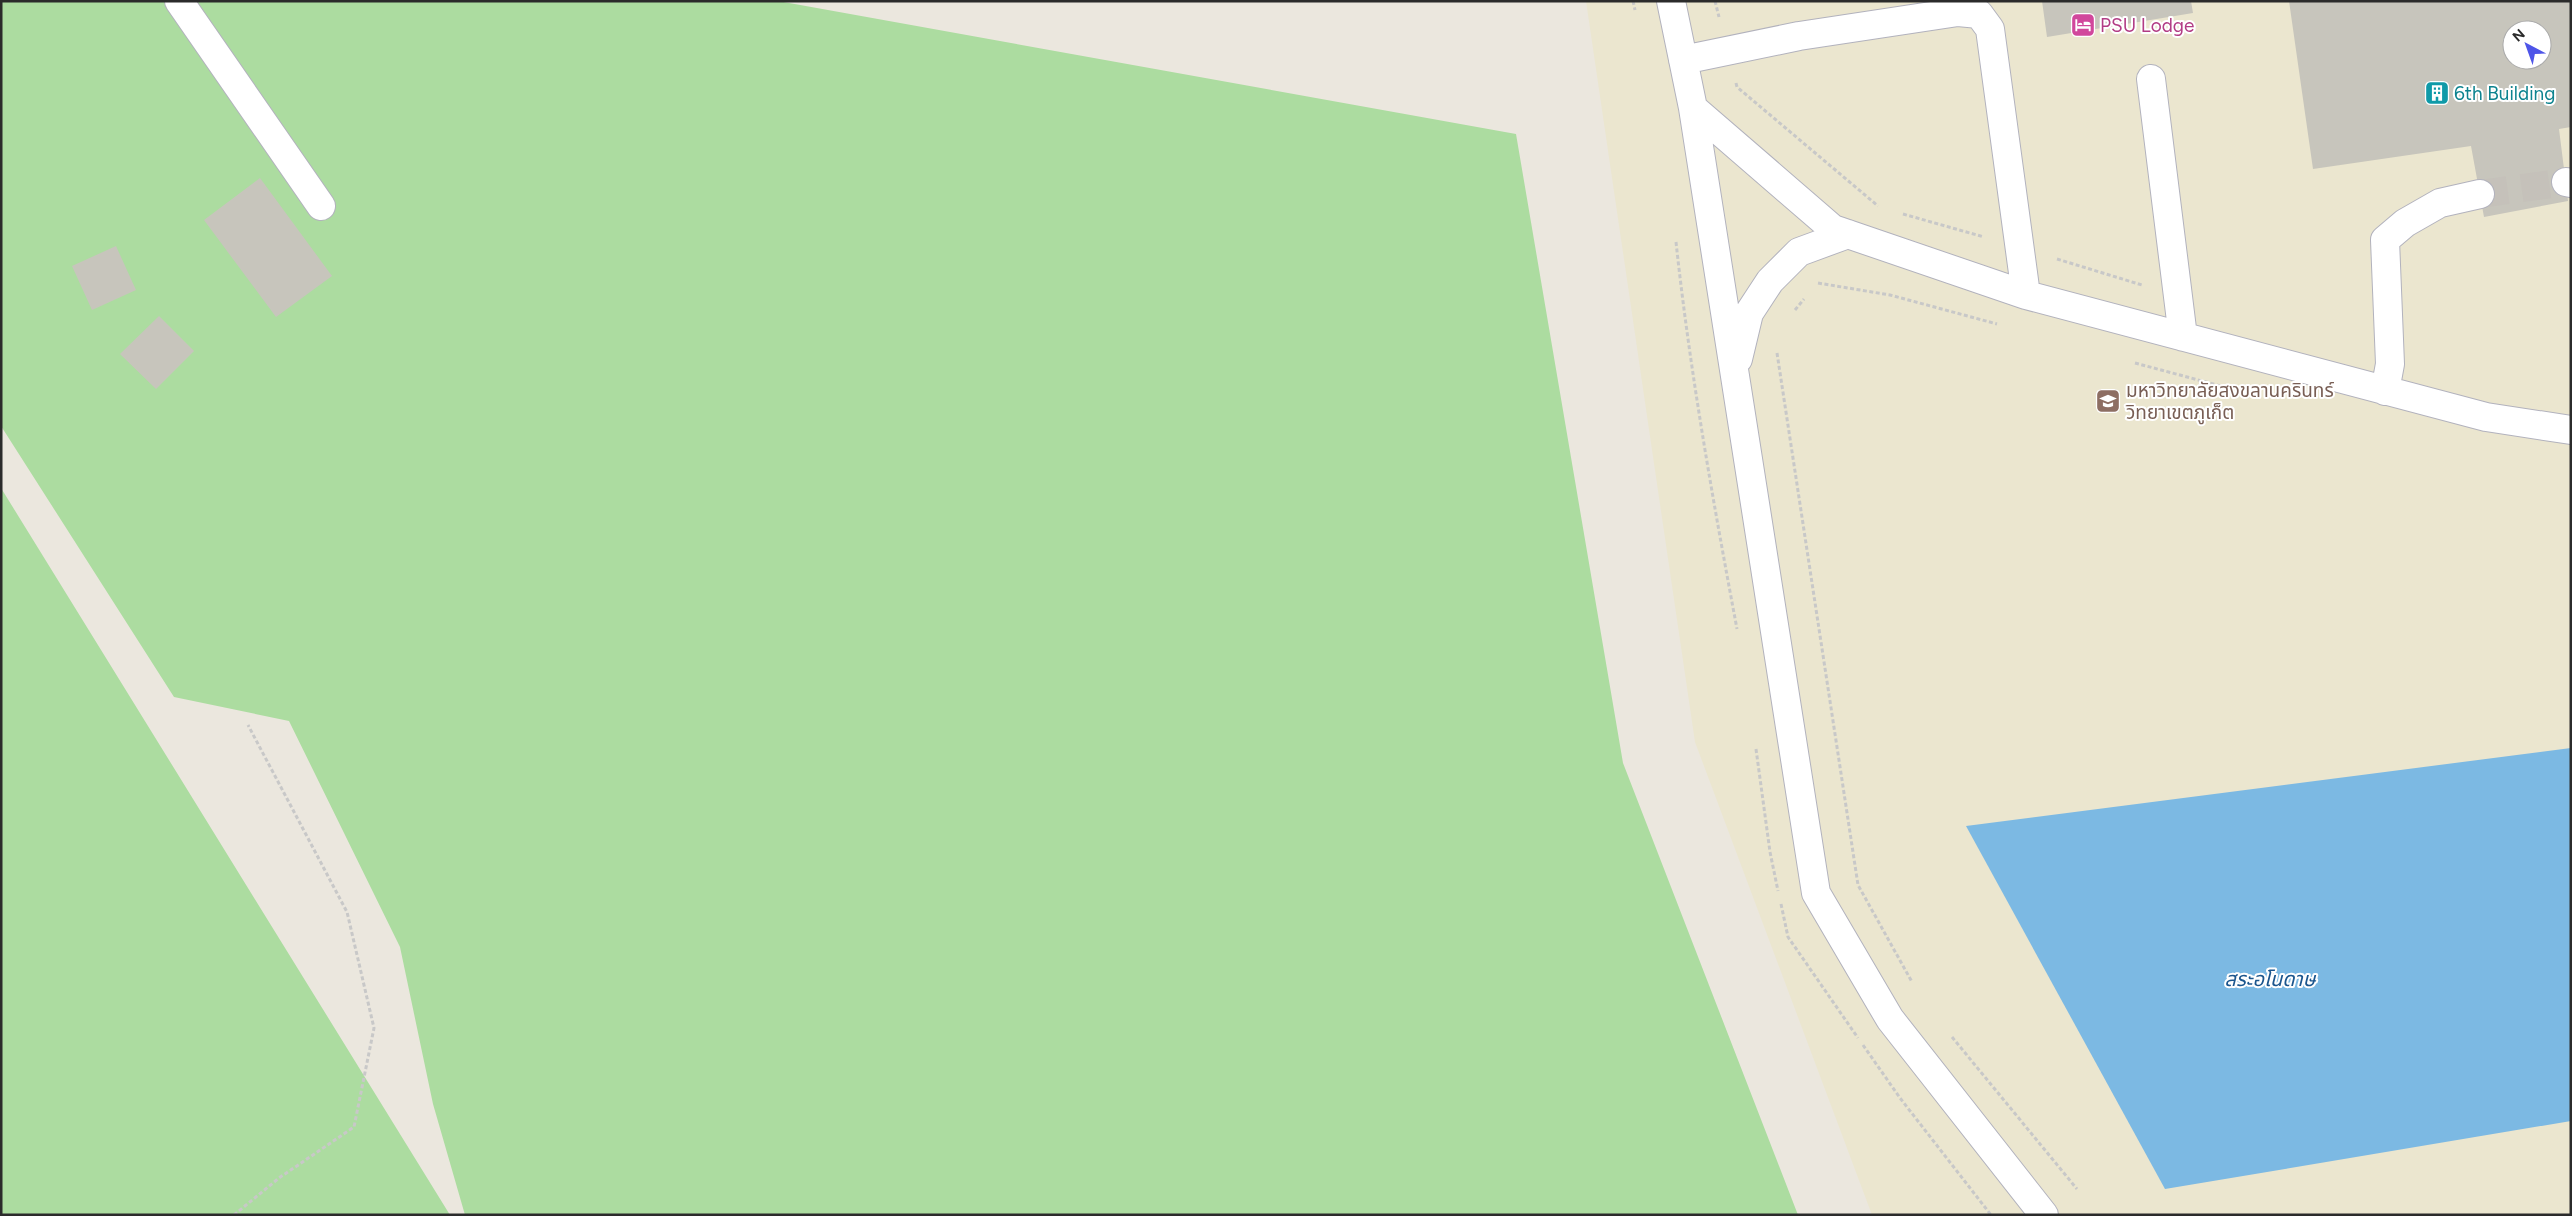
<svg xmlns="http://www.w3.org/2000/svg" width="2572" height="1216" font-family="Figtree,'Noto Sans Thai',sans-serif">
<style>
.education{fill:#ebe6cf;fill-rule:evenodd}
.green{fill:#acdca0}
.water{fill:#7cb9e3}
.building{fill:#c7c5bc;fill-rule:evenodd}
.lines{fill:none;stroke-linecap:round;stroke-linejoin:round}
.minor-tunnel{stroke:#c5c1ba;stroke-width:28;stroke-dasharray:28 14;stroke-linecap:butt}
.minor-casing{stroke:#b2b2bd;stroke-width:30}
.path{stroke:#c8c8c8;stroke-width:3;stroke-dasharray:4 2.5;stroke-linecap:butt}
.minor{stroke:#fff;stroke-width:28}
.labels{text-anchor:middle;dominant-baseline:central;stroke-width:4;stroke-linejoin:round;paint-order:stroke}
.hotel-label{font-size:19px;fill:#b23c85;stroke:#fff;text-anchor:start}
.culture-label{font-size:19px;fill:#0d838f;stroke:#fff;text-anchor:start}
.education-label{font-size:19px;fill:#785e54;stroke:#fff;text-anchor:start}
.water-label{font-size:20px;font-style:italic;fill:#1b568e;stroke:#fff}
</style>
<rect width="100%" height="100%" fill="#ebe7de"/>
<path class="education" d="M1586,1H2571V1215H1872L1695,742ZM2512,30H2542V60H2512Z"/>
<path class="green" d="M1,1H778L1516,134L1623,763L1798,1215H465L433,1104L400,947L289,721L174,697L1,426Z
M1,488L450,1215H1Z"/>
<path class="water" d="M2571,748V1121L2165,1189L1966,826Z"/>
<path class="building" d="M2042,1H2191L2193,13L2047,37Z
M2289,1H2571V127L2559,129L2568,201L2484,217L2471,146L2313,169ZM2512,30H2542V60H2512Z
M260,178L332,276L276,317L204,220Z
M116,246L136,290L92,310L72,266Z
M159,316L194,351L156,389L120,354Z"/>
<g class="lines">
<path class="minor-tunnel" d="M2480,194L2566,182"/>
<defs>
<path id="minor" d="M179,1L321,206
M1671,1L1693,108L1833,229L2026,295L2486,417L2571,430
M1683,60L1799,36L1958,12L1979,14L1990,29L2026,295
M2151,79L2183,337
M1693,108L1816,893L1890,1019L2044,1215
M2566,182L2571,183
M1738,359L1749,313L1770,281L1799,252L1848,234
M2385,391L2390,364L2385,240L2405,223L2440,203L2480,194"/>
</defs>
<use href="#minor" class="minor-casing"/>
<path class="path" d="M1633,1L1635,10
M1715,1L1719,17
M1736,83L1737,87L1878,206
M1903,214L1984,237
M1676,242C1690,372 1713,501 1737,629
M2057,259L2142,285
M1818,283L1890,295L1997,324
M1795,310L1804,299
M1777,353L1858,885L1912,982
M2135,363L2232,389
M1756,749L1770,852L1778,891
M1781,904L1788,937L1858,1038
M1952,1037L2077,1189
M1863,1045L1900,1098L1991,1215
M234,1215L279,1178L354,1127L374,1028L347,912L248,725"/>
<use href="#minor" class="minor"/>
</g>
<defs>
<symbol id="hotel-square" viewBox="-11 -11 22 22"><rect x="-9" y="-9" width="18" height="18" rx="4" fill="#d1479c" stroke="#fff"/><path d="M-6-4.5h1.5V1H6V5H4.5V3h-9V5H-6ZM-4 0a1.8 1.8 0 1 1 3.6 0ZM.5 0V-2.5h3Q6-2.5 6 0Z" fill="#fff"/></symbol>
<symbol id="building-square" viewBox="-11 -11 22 22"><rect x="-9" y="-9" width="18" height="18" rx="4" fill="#0f9aa8" stroke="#fff"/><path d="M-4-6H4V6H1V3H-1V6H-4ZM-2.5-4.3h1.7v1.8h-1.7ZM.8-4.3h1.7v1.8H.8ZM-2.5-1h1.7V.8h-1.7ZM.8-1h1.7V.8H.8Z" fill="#fff"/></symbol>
<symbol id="university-square" viewBox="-11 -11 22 22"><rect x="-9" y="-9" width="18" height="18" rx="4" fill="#8d6e63" stroke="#fff"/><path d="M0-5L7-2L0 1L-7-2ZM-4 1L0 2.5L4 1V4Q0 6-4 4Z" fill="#fff"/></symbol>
</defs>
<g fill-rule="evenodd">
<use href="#hotel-square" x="2069" y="11" width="28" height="28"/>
<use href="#building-square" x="2423" y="79" width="28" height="28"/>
<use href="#university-square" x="2094" y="387" width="28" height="28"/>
</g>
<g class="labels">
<g class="hotel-label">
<text x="2100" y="25">PSU Lodge</text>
</g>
<g class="culture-label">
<text x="2454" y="93">6th Building</text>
</g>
<g class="education-label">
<text x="2126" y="390">มหาวิทยาลัยสงขลานครินทร์<tspan x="2126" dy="22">วิทยาเขตภูเก็ต</tspan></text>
</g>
<g class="water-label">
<text x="2270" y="979">สระอโนดาษ</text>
</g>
</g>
<rect width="2572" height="1216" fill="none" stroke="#2b2b2b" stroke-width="5"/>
<g transform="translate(2527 45) rotate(319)"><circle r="24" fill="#ffffff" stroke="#aaaaaa"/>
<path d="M0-4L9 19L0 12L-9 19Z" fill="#4e55e8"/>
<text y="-8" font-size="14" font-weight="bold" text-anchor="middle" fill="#2b2b2b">N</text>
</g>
</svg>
